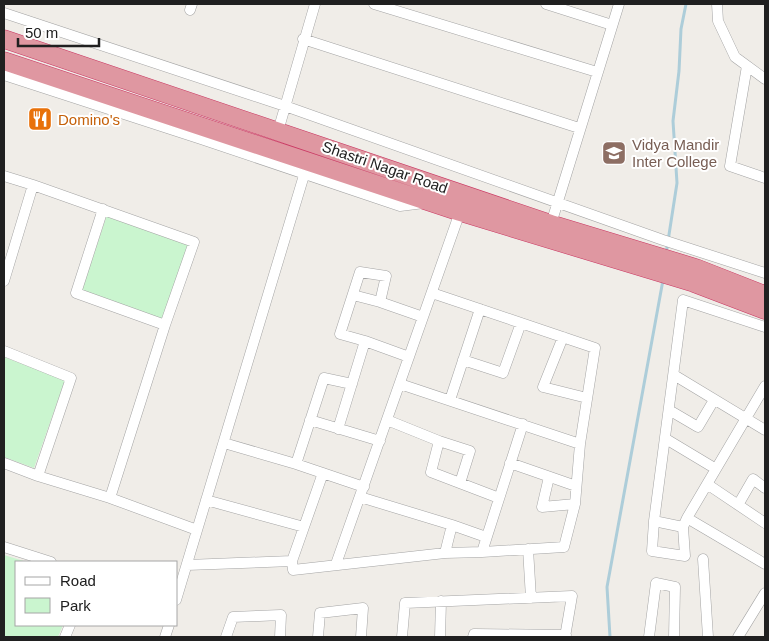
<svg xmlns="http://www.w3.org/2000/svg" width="769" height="641" font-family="Helvetica,sans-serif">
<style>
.park{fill:#caf5cf}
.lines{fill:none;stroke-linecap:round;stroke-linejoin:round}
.stream{stroke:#adcdd9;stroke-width:3}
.street-casing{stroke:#a4a4a4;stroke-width:11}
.highway-casing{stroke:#ca3863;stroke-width:19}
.street{stroke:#fff;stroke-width:10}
.highway{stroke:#df97a1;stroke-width:18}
.labels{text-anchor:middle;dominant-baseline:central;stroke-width:4;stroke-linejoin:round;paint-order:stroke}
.food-label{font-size:15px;fill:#c56008;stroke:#fff;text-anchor:start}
.education-label{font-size:15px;fill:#785e54;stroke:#fff;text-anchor:start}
.street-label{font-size:15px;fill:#202020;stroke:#fff}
</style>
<rect width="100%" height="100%" fill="#f0ede8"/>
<path class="park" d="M107,215L190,245L162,320L82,290Z
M4,357L65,380L34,468L4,457Z
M4,555L27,562H16V625H63L58,637H4Z"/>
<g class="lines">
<path class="stream" d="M666,254L677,183L673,121L679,71L681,29L686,4
M610,637L607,587L663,280"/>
<defs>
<path id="street" d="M374,4L597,72
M546,4L612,25
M717,4L718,21L735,57L765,79
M190,10L192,4
M4,13L285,106L663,240L765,273
M303,39L579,128
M747,66L730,166L765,178
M4,75L201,139L400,206L424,203
M278,131L315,4
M4,176L33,185L4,281
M33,185L194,242L165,325L76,293L103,209
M550,227L619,4
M432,293L595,348L580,444
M353,295L380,302
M563,337L543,387L587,398
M365,341L409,357
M4,351L71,378L38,476L4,463
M463,360L503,373L521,323
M674,375L765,430
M352,384L324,378L296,464L364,487
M400,384L580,444L575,504L564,547L482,552
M765,386L687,518L765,564
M450,400L480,309
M669,410L698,427L714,400
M310,420L380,441
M387,420L439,441
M338,429L365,341L340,334L360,272L386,276L380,302L423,317
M666,439L716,469
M224,443L296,464
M510,463L576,486
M323,473L292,561L293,570L445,553L482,552L523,424
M38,476L110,498L165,325
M549,477L542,507L575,504
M460,483L470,451L439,441L431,472L499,498
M707,484L765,523
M360,497L452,525L445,553
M110,498L197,530
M206,500L304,527
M738,505L753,479L765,488
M687,518L683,527L654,521L683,300L765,327
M654,521L652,551L685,556L683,527
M452,525L486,537
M4,547L51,562
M528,549L531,598
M703,559L708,637
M336,564L460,212
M187,565L292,561
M176,600L308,162
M65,637L70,625
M165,637L169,625
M226,637L233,617L281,615L280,637
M318,637L320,613L363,608L361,637
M402,637L405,603L572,596L565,637
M440,637L441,601
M473,637L474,634L566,635
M649,637L656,583L675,587L674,637
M738,637L765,593"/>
<path id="highway" d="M4,39L551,224L696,268L765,295
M4,61L460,212L694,283L765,310"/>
</defs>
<use href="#street" class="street-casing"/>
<use href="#highway" class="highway-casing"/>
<use href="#street" class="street"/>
<use href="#highway" class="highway"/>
</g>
<defs>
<symbol id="restaurant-square" viewBox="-11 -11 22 22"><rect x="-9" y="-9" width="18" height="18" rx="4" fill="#e8710a" stroke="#fff"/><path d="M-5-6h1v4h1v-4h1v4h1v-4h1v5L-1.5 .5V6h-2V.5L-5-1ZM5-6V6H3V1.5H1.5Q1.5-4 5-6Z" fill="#fff"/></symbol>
<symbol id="school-square" viewBox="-11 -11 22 22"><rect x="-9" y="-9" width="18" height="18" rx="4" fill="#8d6e63" stroke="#fff"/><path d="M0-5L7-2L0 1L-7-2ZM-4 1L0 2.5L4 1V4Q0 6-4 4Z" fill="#fff"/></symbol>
</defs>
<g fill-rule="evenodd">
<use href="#restaurant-square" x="26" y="105" width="28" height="28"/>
<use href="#school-square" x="600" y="139" width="28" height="28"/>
</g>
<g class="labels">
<g class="food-label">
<text x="58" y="119">Domino's</text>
</g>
<g class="education-label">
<text x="632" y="144">Vidya Mandir<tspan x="632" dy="17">Inter College</tspan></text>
</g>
<g class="street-label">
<text transform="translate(385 167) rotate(19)">Shastri Nagar Road</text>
</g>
</g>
<rect width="769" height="641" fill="none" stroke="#202020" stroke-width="10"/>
<rect x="15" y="561" width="162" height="65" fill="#ffffff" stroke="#a6a6a6"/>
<rect x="25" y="577" width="25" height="8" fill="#ffffff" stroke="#a6a6a6"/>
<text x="60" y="586" font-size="15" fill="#202020">Road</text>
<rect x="25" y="598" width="25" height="15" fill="#caf5cf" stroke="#a6a6a6"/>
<text x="60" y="611" font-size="15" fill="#202020">Park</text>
<path d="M18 38v8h81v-8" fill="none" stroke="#202020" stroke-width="2.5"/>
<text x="25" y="38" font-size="15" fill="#202020" stroke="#ffffff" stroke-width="4" paint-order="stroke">50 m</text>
</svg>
